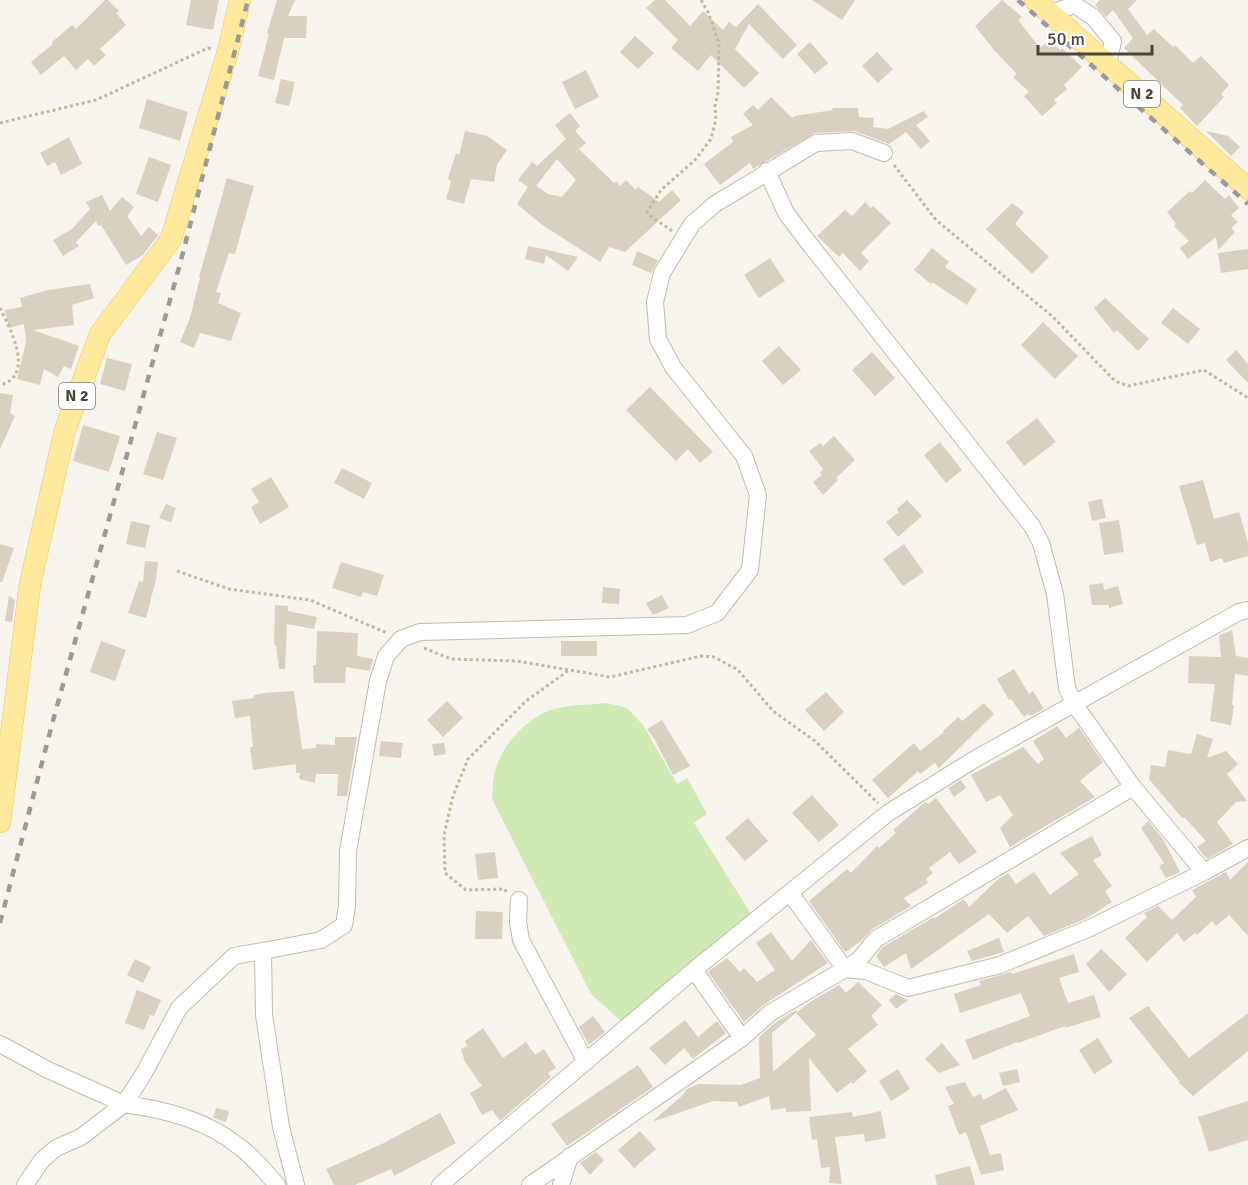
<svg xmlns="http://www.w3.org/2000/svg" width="1248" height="1185" font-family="Signika,sans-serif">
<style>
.green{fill:#cfeab5}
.building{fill:#d8d0c1;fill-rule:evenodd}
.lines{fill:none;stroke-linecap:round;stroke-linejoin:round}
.minor-casing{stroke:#c2bcae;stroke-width:18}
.major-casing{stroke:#e7c869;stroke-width:22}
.path{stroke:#c4b99f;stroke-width:3;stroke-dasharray:3 3;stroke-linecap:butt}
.minor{stroke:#fff;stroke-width:16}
.major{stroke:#ffe99c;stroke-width:21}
.rail{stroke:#9a9a9a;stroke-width:4.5;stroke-dasharray:8 8;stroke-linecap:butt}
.labels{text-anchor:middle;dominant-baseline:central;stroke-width:4.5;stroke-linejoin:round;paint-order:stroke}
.shield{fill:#fff;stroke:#817d74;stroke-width:1.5}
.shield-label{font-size:16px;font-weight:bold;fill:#4b4539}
</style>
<rect width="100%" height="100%" fill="#f6f4ec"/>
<path class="green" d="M607,703L627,708L643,725L677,784L687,778L707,814L694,823L753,917L622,1022L591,994L492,799C493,792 492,783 494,776C499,750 519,726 542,714C560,704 587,705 607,703Z"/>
<path class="building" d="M105,0H108L119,11L116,13L126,25L100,49L106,55L94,66L88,59L76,70L64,56L41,75L31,62L53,44L52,42L72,25L76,29Z
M191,0H219L213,30L186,25Z
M277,0H295L288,16H307L306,38H284L274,80L258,76L269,34L267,33Z
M655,0H665L690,26L703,11L723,30L729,22L736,27L758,4L797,45L783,59L749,24L735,49L759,73L744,88L711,55L698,71L671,48L678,40L646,8Z
M812,0H855L842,20Z
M1002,0L1022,17L1018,20L1040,48L1050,39L1060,50L1062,48L1082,67L1064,85L1067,89L1054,100L1057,103L1042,116L1024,96L1029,92L1013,77L1017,74L994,50L975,26Z
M1100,0H1137L1128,9L1147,35L1154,29L1173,47L1175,45L1193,63L1201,56L1229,85L1221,94L1224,97L1197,126L1180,108L1183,105L1124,48L1133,38L1113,10L1106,17L1095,5Z
M635,36L654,53L638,69L620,52Z
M810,42L828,63L815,74L797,54Z
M877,52L893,69L878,83L862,66Z
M586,70L599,97L575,109L562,82Z
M281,79L295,82L289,106L275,103Z
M771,97L792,118L795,116L833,110L832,108H858L859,117L874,118L873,127L888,129L924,111L928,117L916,125L930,141L921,149L906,132L889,144L855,131L815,133L753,169L750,163L720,185L704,164L733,142L731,137L753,125L743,114L753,105L758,110Z
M147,99L188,112L180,141L139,128Z
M570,113L580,126L575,131L586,143L579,149L614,183L616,181L620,186L626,180L636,190L638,187L659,202L672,190L681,200L625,252L609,247L600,262L541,224L517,204L528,187L518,180L532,162L537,166L566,139L555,125ZM557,159L576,180L562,197L548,194L536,186Z
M465,131L487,136L507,150L497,165L494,182L471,179L464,204L446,199L451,182L448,178L456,153L459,155Z
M1206,131L1228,136L1240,147L1231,156Z
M69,137L82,164L61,175L55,162L47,166L40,153Z
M149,157L171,165L158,202L136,194Z
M227,178L254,186L235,254L229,253L216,292L221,293L218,303L241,313L231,341L200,333L194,348L180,342L190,318L200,278L199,277Z
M1205,180L1225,199L1229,195L1239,208L1231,215L1238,222L1231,228L1235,232L1218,250L1216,237L1188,259L1180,248L1189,241L1174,226L1176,224L1167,212L1190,191L1192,193Z
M102,195L110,211L122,197L134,207L127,216L141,236L149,227L158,235L143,255L126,265L101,225L98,226L96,221L76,242L79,246L63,256L53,240L72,229L90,209L86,202Z
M865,202L871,208L873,206L891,223L861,253L869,261L860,271L843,253L839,257L817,236L845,210L852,216Z
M1012,203L1024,212L1015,224L1049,257L1032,274L986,229Z
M528,246L548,250L578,257L568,271L546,255L544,264L525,259Z
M932,248L949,262L945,267L977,289L967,305L932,282L931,284L914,270Z
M1248,249V269L1221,273L1218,253Z
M637,251L658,260L651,273L632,265Z
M770,258L785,281L759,298L744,275Z
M90,284L94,298L72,305L74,325L33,330L79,346L71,369L64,366L58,377L44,369L40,385L17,379L26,342L24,324L9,328L5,310L22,307L20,298L48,290Z
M1105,298L1149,339L1138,351L1117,330L1114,333L1094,308Z
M1173,308L1200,329L1188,344L1161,323Z
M1043,322L1078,356L1055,379L1021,345Z
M779,346L801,370L783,385L762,361Z
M1236,350L1248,364V383L1226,360Z
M872,352L895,378L875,396L852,370Z
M107,358L132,364L125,391L100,384Z
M650,387L713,452L700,463L688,449L676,461L626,410Z
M0,393L13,395L10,413L15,416L0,449Z
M1037,418L1056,442L1024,466L1006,442Z
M83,425L120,436L109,472L73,461Z
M157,432L177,438L163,480L143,474Z
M834,436L855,460L836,478L838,480L823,495L813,482L822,475L820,473L823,469L809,451L820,443L823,446Z
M940,442L962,470L946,483L924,455Z
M342,468L372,483L364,499L334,483Z
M271,477L289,507L260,524L251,507L259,502L251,489Z
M1203,480L1214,519L1239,512L1248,543V556L1224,563L1222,558L1210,562L1205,543L1197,545L1179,486Z
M1102,499L1106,518L1092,521L1088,502Z
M907,500L922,516L898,537L886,522L899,512L897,509Z
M166,504L176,508L171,522L159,518Z
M1119,520L1124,552L1104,555L1099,523Z
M131,521L150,525L145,548L126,544Z
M0,544L14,548L2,582H0Z
M904,544L924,572L903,586L883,559Z
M145,561L158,562L156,579L146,618L128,613L139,581L143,582Z
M341,562L384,575L377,596L363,592L361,597L332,588Z
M1103,583L1104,590L1118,586L1123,604L1109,608V605H1092L1089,585Z
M603,587L620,589L619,604L602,603Z
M662,595L669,608L653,615L646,603Z
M9,596L15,600L12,622L5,621Z
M275,605L288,606V611L317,617L314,629L287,624L285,669H279L276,645H274Z
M1232,630L1236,656L1248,658V676L1235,674L1232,705H1234L1231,725L1210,721L1215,684L1188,683L1189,656L1221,657L1219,635Z
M317,631L358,633L357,656L373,659L370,671L346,667L345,683H314L313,665H316Z
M101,641L126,650L115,681L90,672Z
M561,641H597V656H561Z
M1014,669L1029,694L1033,691L1044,709L1030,716L1028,714L1024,717L1011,699L1009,700L997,679Z
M294,691L302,749L316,748V744L335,745V737H357L347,796H337L338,774H316L315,783L299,779L300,773H296V764L253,770L250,747H253L250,716L235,718L232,701L254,698V695L265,693Z
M826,692L844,712L824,731L805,710Z
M447,701L463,718L443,737L427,720Z
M984,703L994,714L939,768L935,763L920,774L918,771L888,798L872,780L914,743L920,751L944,732L943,731L958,717L962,721Z
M662,720L690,766L673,775L655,740L647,729Z
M1057,726L1066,738L1079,728L1103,762L1080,781L1095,797L1010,847L1000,828L1013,815L1000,795L986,802L971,775L1023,747L1038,764L1044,759L1033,741Z
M1197,734L1213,739L1207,758L1226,751L1238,764L1227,774L1247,801L1236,802L1217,822L1233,844L1207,859L1197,847L1206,841L1184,817L1182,818L1149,779L1151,765L1165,767L1168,750L1191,754Z
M381,741L403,743L401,758L379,756Z
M444,743L446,754L434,756L432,744Z
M961,780L966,788L954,797L948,788Z
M812,795L839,825L819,842L792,813Z
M936,798L977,852L959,864L950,852L929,868L933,873L926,879L928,883L904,898L911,906L871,930L860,942L845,952L809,901L847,869L851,873L877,846L879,848L896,833L893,830L923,804L926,802L928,804Z
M748,818L768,841L745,861L725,838Z
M1148,821L1163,839L1180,872L1166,878L1159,866L1164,863L1141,828Z
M1092,836L1102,855L1093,860L1112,886L1105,891L1112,902L1087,918L1044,936L1028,916L1007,933L989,914L911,969L906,953L884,967L876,956L883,947L934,917V919L964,899L969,907L997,880L1008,873L1016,884L1034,872L1050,895L1079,874L1060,853Z
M495,852L498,878L478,880L475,854Z
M1248,862V936L1229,915L1216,926L1212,921L1197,935L1195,933L1184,942L1177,933L1147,962L1125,938L1147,917L1144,913L1158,906L1172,920L1196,897L1192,890L1226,872L1230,880Z
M476,911L503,912L502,939H475Z
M771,932L792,961L811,940L828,963L765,1004L744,1022L708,972L727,958L740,972L744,968L757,982L775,970L756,943Z
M999,938L1004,952L972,961L967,951Z
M1101,949L1127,974L1109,992L1086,964Z
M1074,954L1079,972L1059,978L1068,1003L1094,995L1101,1017L1065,1028V1026L1018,1043L1017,1042L973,1060L965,1040L1030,1016L1021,993L960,1013L954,994L981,985L979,981L1011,972L1012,974Z
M135,959L151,967L143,983L127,975Z
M858,982L882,1005L871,1016L878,1025L848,1049L867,1071L853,1084L851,1082L837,1093L809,1058L811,1111L786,1112V1108L771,1110L769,1096L739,1107L737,1102L713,1101L655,1121L654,1120L684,1094L687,1089L699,1084L741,1085L760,1078L759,1037L776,1022L796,1010L797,1012L772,1033L773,1072L816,1035L796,1013L810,1002L839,985L846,993Z
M137,990L161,1000L154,1016L150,1015L144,1030L125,1023Z
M896,994L908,1000L896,1009L889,1000Z
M1148,1006L1189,1058L1248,1013V1051L1193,1096L1179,1083L1180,1082L1129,1018Z
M593,1016L605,1032L589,1045L579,1027Z
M685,1020L698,1037L717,1021L726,1033L693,1059L684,1048L665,1065L649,1048Z
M483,1028L503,1058L526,1042L535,1055L544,1049L556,1068L548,1073L551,1077L500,1121L492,1110L482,1115L470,1093L482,1086L465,1062L461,1049L468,1046L465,1041Z
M1098,1038L1113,1062L1094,1074L1079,1050Z
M942,1043L960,1065L939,1073L925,1059Z
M638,1065L653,1087L567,1146L551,1124Z
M898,1069L910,1089L891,1101L879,1081Z
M1017,1069L1020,1082L1003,1086L999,1073Z
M965,1082L973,1097L981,1094L983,1100L1006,1088L1018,1110L980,1126L990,1155L1001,1153L1004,1170L981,1175L966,1132L959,1135L948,1106L954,1104L945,1087Z
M1248,1101V1140L1209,1152L1198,1117Z
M216,1108L229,1111L226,1122L213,1118Z
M881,1111L886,1138L865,1142L864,1134L835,1137L842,1184L829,1183L830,1167L821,1168L817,1139L812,1140L809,1117L852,1112L853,1117Z
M440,1113L456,1143L394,1176L391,1169L355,1185H334L326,1169L382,1144Z
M640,1131L656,1149L634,1168L618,1150Z
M596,1152L604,1160L590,1175L580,1163Z
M970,1166L975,1185H937L935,1175Z"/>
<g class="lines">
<defs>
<path id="minor" d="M1050,13L1075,5L1093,17L1113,41L1108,64
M767,171L786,213L808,242L1032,526L1041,543L1055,594L1067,688L1075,705L1133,787
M790,893L845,969L859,960L876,939L1133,787L1204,872
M519,900L518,922L521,940L586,1062
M263,951L321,940L344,925L347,906L348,851L378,681L386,656L401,639L420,632L687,625L717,613L750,570L758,495L744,456L673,367L658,339L655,302L662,273L692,224L715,204L816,143L852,141L884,153
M694,970L742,1038
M0,1044L48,1070L124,1104L143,1075L179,1008L234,956L263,951L264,1015L281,1127L296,1185
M25,1185L42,1160L56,1148L81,1137L124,1104C167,1110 207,1120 241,1148C254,1158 266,1172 277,1185
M440,1185L694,970L888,813L975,759L1239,612L1248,610
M530,1185L742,1038L770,1013L845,969L866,971L908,988L1000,965L1090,928L1204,872L1248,848
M561,1185L570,1156"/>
<path id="major" d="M1035,0L1248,189
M0,822L30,584L65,430L100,334L171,239L228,51L240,0"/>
</defs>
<use href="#minor" class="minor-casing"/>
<use href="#major" class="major-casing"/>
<path class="path" d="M0,123L96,100L208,48L212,49
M894,165L936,220L1052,316L1115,381L1128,386L1204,370L1248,398
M672,231C664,224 653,220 647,212L661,190L695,160L711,139L716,119L715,106L718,93L719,43L708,12L701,0
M0,308C10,328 36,376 0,385
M177,571L229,589L310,600L387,633
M424,648L451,659L517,661L610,677L701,656L714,657L738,670L773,711L815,741L878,803
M506,892L505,889L466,890L445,873L444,835L453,796L468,759L526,701L568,671"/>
<use href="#minor" class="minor"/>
<use href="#major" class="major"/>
<path class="rail" d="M1018,0L1248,204
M0,923L54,717L180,264L248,0"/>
</g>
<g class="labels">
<g class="shield">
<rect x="1124" y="81" width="36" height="26" rx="4.5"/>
<rect x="59" y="383" width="36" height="26" rx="4.5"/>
</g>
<g class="shield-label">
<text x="1142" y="94">N 2</text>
<text x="77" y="396">N 2</text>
</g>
</g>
<path d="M1038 45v9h114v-9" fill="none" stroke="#4b4539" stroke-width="3"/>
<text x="1047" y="45" font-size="18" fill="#4b4539" stroke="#ffffff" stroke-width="4.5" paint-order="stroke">50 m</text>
</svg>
